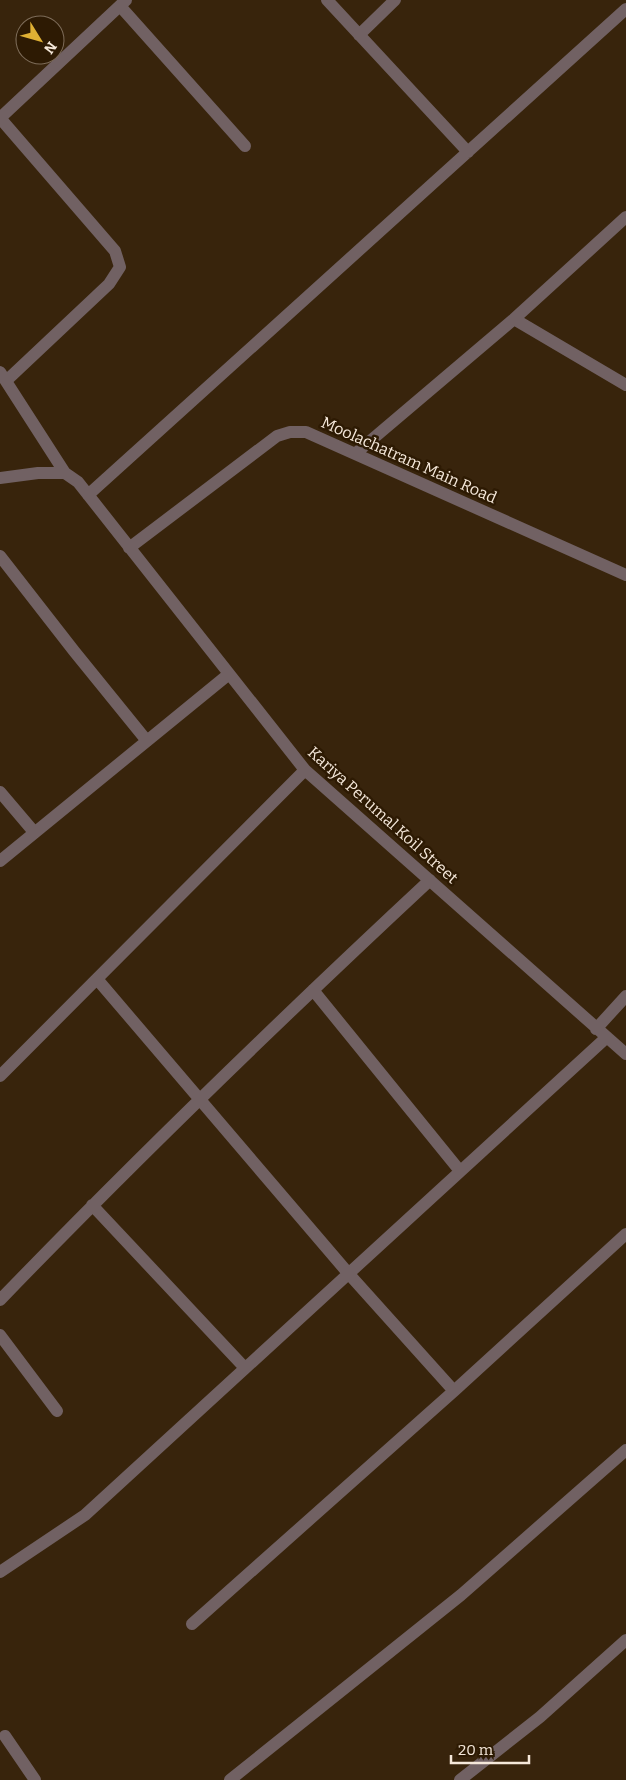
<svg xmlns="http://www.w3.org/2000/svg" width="626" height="1780" font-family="Bitter,serif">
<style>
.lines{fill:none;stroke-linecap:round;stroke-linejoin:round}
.minor{stroke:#716163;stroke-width:12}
.labels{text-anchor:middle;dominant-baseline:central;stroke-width:5;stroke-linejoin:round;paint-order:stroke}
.street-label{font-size:16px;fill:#f5e8da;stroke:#2d1a03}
</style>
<rect width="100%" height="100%" fill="#38240c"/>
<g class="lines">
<path class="minor" d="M327,0L468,152
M120,6L245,146
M359,35L395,0
M0,118L115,251L120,267L109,284L6,381
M0,118L126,0
M514,319L626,385
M0,372L65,473
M356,453L514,319L626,217
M0,478L38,473H65L78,482L305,770L626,1054
M88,495L626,9
M129,548L277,436L290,432H306L626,575
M0,556L74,651L147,741
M0,792L34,832
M0,861L229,674
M97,979L348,1273L454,1391
M313,990L460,1171
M596,1029L626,996
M0,1076L305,770
M92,1205L245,1368
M0,1300C139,1156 283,1017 430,880
M0,1335L57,1411
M0,1572L85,1515L607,1037
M192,1624L454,1391L626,1234
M5,1736L35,1780
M230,1780L461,1595L626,1450
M460,1780L540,1717L626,1640"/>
</g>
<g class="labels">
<g class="street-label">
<text transform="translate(409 460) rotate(24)">Moolachatram Main Road</text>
<text transform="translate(383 815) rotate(42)">Kariya Perumal Koil Street</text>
</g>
</g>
<g transform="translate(40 40) rotate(127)"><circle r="24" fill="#2d1a03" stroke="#7d6c59"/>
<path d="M0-4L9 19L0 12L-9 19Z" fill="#dfb034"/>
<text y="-8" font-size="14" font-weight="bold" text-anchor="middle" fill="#f5e8da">N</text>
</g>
<path d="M451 1755v8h78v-8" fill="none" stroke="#f5e8da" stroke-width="2.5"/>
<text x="458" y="1755" font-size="15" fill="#f5e8da" stroke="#2d1a03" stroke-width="4" paint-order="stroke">20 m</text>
</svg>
